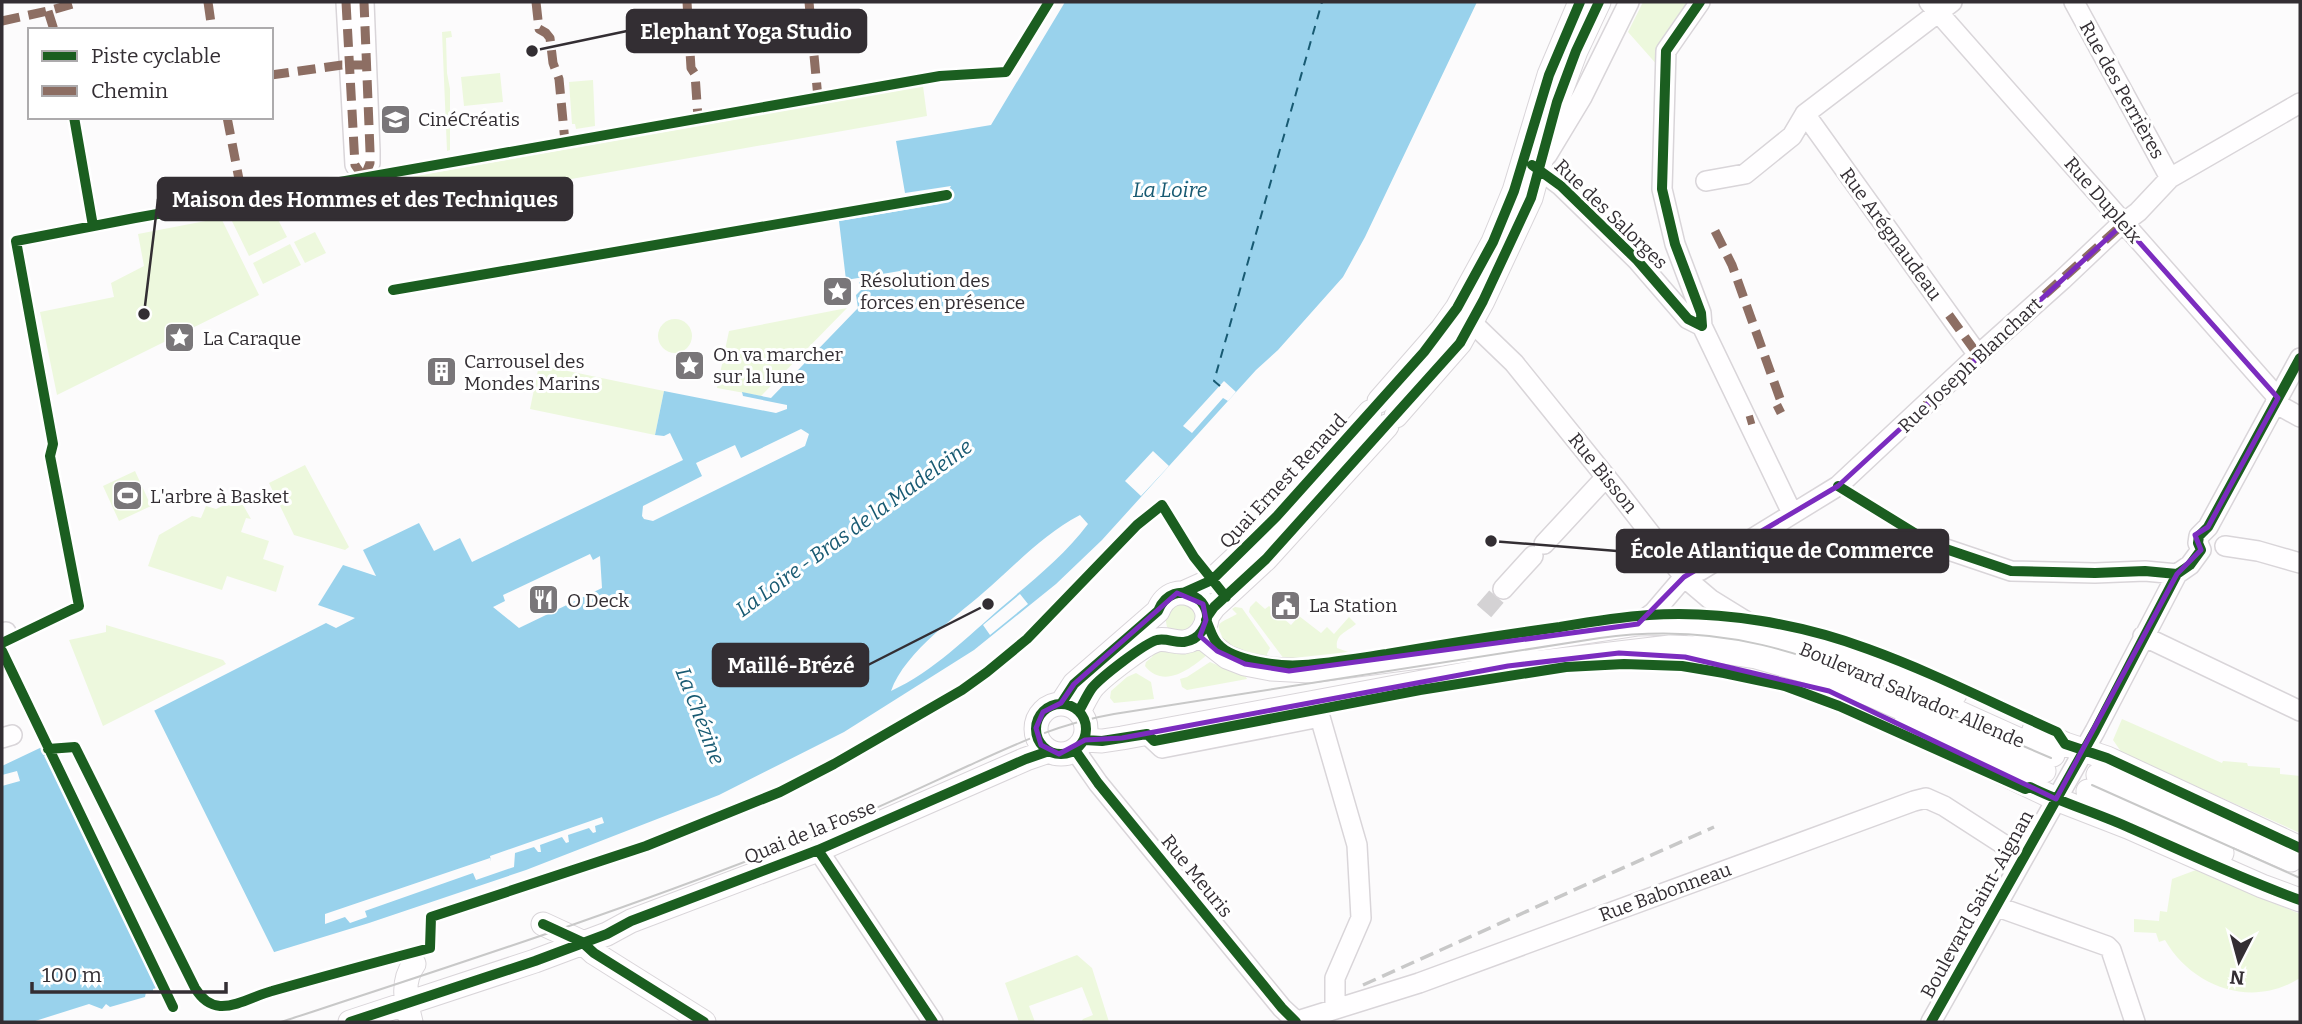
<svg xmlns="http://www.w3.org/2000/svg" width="2302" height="1024" font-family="Bitter,serif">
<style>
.green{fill:#edf8dd}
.water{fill:#99d2ec;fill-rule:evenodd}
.pier{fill:#fcfbfc}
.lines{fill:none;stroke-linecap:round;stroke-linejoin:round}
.ferry{stroke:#185a72;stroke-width:2;stroke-dasharray:9 7;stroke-linecap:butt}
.minor-tunnel{stroke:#d4d2d4;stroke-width:19;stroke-dasharray:19 10;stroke-linecap:butt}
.minor-casing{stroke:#d9d5d9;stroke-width:22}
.major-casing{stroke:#d9d5d9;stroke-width:25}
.minor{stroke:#fffeff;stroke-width:19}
.major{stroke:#fffeff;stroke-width:23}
.tram{stroke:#c8c8c8;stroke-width:2}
.rail{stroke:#c8c8c8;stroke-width:3.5;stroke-dasharray:14 7;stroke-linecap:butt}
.quiet{stroke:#8d6e63;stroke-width:9;stroke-dasharray:18 9;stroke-linecap:butt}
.cycleway-casing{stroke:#fff;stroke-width:15}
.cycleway{stroke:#1b5e20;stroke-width:10}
.marked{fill:none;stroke:#7b2cbf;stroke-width:5;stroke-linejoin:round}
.labels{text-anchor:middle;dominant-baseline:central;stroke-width:6;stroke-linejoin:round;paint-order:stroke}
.street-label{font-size:19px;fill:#332e33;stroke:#fff}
.poi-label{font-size:19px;fill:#332e33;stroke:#fff;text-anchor:start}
.water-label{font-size:21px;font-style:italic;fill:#185a72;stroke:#fff}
.leader{fill:none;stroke:#332e33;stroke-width:2.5}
.callout-dot{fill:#332e33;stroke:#fff;stroke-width:2.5}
.callout{fill:#332e33;stroke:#332e33;stroke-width:2.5}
.callout-label{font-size:21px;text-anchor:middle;font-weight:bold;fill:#fff}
</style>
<rect width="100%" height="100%" fill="#fcfbfc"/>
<path class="green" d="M1643,2H1694L1659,67L1628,32Z
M451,31L452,37L446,38L447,73L450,89V150L447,151L442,32Z
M500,73L503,102L464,106L461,77Z
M593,80L595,126L576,129L575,124H572L569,82Z
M923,86L927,116L407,208L405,196L390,198L387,181Z
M270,204L287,237L249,256L227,211Z
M221,218L259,295L57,395L40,312L114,297L111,283L144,266L138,234Z
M315,232L326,253L305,263L294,242Z
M290,244L301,265L263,284L253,263Z
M847,308L761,396L717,388L729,331Z
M658 336a17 17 0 1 1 34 0a17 17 0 1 1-34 0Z
M539,365L664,391L655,435L530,409Z
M305,465L349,547L345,550L294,535L269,483Z
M135,471L151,506L119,521L103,486Z
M239,498L251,519L246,518L241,532L269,541L263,559L284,566L276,592L227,576L222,590L148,566L159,535L192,516L201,518L206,506L216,509Z
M1178,601L1198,608L1192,633L1171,631L1167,627L1165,617Z
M1256,601L1265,609L1269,606L1291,625L1299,616L1321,633L1327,627L1334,634L1349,617L1356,624C1347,632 1335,634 1337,648L1348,652L1284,659L1249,612L1250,607Z
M1235,607L1242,608L1270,648L1267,654L1268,661L1226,647C1217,621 1212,627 1237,614L1232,609Z
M106,625L223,660L226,664L103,726L69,640L106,632Z
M1195,648L1209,653C1192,668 1164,690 1145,666L1146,662L1152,657L1154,649Z
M1210,662L1246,677L1247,679L1187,690L1182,687L1180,679L1187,677Z
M1136,673L1151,682L1154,699L1114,703L1110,698L1111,691L1127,677Z
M2122,719L2222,763L2223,761L2247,763L2248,766L2280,768V774L2300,776V833L2122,753L2113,740Z
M2196,870L2300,914V978C2252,1009 2192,987 2165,940L2159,942L2156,933L2134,932V919L2159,921L2160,911L2167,912L2172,879Z
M1077,955L1092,968L1109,1022H1081L1083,1019L1093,1015L1082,987L1029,1006L1035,1022H1019L1005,983Z"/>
<path class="water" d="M1065,2H1477L1365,237L1343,277L1278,350L1256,370L1102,540L1056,584L974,650L844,732L719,795L526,870L369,923L153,989V992H146L145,997L110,1007L106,1004L102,1009L89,1004L32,1022H2V786L20,781L17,771L2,775V766L42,747L46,755L83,747L326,623L336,628L355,618L318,605L343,565L376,576L363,550L419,523L434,551L460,538L472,562L683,460L670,433L664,436L655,435L664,391L776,413L787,409V405L743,396L742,392L771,398L858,308L856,295L861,290L859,282L901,275L900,271L846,280L839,221L940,204L951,186L905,193L896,141L991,125ZM1080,515L1088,524C1064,556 1033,580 1003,606C967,637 934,671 891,691C905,651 960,614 991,586C1019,561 1047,532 1080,515Z"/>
<path class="pier" d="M1224,381L1236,392L1228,401L1223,398L1192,433L1183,426Z
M801,429L809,434L805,446L653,521L644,519L642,516L643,506L702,476L696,463L735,445L741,458Z
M1153,451L1169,466L1141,496L1125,481Z
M590,554L593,560L600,556L602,588L519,628L493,607L505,601L503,595Z
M1020,594L1028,604L990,635L983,625Z
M153,708L276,956L162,991L40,744H44L47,750L79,736L85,743Z
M602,817L604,823L595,826L596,832L593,833L589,828L568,835L569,842L566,843L562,837L540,845L541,852H538L534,847L515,853L514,867L476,880L473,873L365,911L367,917L350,923L345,917L325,924V914L490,858L491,861L490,856Z"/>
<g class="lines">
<path class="ferry" d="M1220,386L1214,381L1322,2"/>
<path class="minor-tunnel" d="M1484,611L1503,589"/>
<defs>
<path id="minor" d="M346,2L355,165L364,178
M1700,2L1666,51L1662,189L1675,244L1701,313L1702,326
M1929,2L2278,398
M2074,2L2170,178
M1805,114L1978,355
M1547,155L1582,97L1629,2
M1529,162L1561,186L1637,260L1688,319L1702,326L1792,513
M364,178L370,163V151L364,2
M1706,181L1745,174L1792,136L1805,114L1952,2
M1461,312L1514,363L1618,492L1684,577L1710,599L1757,628
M2275,403L2300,417
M1544,544L1606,477
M1934,545L2011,571L2095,573L2145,571L2177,574
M2225,546L2258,551L2300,563
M2201,550L2198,543L2199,536L2208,527L2300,358
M1503,589L1533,556
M1638,624L1654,612L1684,577L1701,570L1838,486L1978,355L2062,280L2118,227L2138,212L2170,178L2300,103
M2,634L6,632
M2143,636L2300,711
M1147,734L1162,748L1320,717L1357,845L1361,918L1335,978V1009
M2,738L12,735
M1075,750L1098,783L1282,1008L1297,1022
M818,850L933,1022
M1995,906L2107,946L2111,950L2135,1022
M1294,1022L1419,983L1914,801L1926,798L1944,806L2023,857
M1931,1022L2095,731L2177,574L2190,565L2201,550"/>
<path id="major" d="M1379,401L1442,329L1457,308L1493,242L1514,191L1549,75L1580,2
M1396,416L1460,343L1483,301L1531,198L1557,102L1576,51L1599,2
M1183,593L1212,580L1243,551L1277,516L1370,412
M1207,617L1214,607L1266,559L1387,426
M1199,635L1227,657L1245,664L1271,669L1310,671L1442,654L1638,624L1683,623L1760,635L1790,643L1840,659L2053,755
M1851,650L1881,660L1955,694
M1036 729a25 25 0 1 1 50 0a25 25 0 1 1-50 0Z
M1061,704L1074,684L1158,611C1173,573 1223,602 1202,631C1198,637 1191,641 1184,642C1175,643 1167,638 1157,640C1145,643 1101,677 1092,688C1087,695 1083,704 1079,711
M1904,726L2056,799L2128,827L2262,886L2300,900
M2034,730L2065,744L2107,758L2300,848
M1084,740L1102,741L1122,738L1508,666L1670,647L1697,648L1756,657L1809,672L1871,695L2044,771
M2098,775L2291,860
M2088,791L2222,853
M543,924L582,942L594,953L704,1022
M350,1022L535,961L607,934L631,921L818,850L1026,759L1049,751
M411,1022C406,1002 401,982 414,964"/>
</defs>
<use href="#minor" class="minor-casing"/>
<use href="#major" class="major-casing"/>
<use href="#minor" class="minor"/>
<use href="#major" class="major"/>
<path class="tram" d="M2092,785L2300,878
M281,1022C464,962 647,903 825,830C874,810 922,787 970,765C1018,743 1061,723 1114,714L1600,638C1722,621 1805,653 1914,699C1960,719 2005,738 2051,758"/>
<path class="rail" d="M1363,985L1714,827"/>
<path class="quiet" d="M208,2L212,30
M346,2L355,165L364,178
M536,2L539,29L546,33L550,38L553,63L559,79L565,142
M687,2L691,68L695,74L698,118
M809,2L818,98
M48,11L54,30
M2,21L48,11L80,2
M271,75L342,65H368
M227,117L243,200
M364,178L370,163V151L364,2
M1715,231L1732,265L1783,407L1775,411
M1949,315L1978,355
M1926,405L1978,355L2123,224
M1747,421L1754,419"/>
<defs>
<path id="cycleway" d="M74,117L93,226
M1532,165L1561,186L1637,260L1688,319L1702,326L1701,313L1675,244L1662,189L1666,51L1700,2
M393,290L947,195
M1838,486L1934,545L2011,571L2095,573L2145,571L2177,574
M2201,550L2198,543L2199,536L2208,527L2300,358
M1183,593L1212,580L1277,516L1424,352L1457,308L1493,242L1514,191L1549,75L1580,2
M1207,617L1214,607L1266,559L1460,343L1483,301L1531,198L1557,102L1576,51L1599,2
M1206,620C1210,628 1212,638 1218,644C1232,661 1282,667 1303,665C1331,663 1359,658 1387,654C1445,644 1502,635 1560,627C1589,622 1619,617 1649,615C1720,610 1801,624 1868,649C1932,672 1994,704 2057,732L2065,744L2107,758L2300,848
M2,643L79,606L50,456L53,444L16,241L135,218L940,76L1006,72L1049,2
M2,651L173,1007
M1036 729a25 25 0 1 1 50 0a25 25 0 1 1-50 0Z
M1061,704L1074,684L1158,611C1173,573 1223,602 1202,631C1198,637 1191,641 1184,642C1175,643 1167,638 1157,640C1145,643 1101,677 1092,688C1087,695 1083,704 1079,711
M1084,740L1102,741L1147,734L1154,741L1420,690L1566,667L1624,664L1682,666L1724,673L1785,686L1839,706L2025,789L2030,787C2062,803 2097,813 2130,828C2187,853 2242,879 2300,900
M48,749L75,747L195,988C201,998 208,1005 220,1006C237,1007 256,995 272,991C325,976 377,962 430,948L431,917L646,846L780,792L834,764L962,690L987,672L1027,639L1137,525L1162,505L1194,557L1226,597
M1075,750L1098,783L1282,1008L1296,1022
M818,850L933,1022
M543,924L582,942L594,953L704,1022
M350,1022L535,961L607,934L631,921L818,850L1026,759L1049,751
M1931,1022L2095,731L2177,574L2190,565L2201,550"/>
</defs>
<use href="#cycleway" class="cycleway-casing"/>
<use href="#cycleway" class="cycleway"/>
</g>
<path class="marked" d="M2123,224L2278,398L2208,527L2195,535L2201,550L2177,574L2056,799L1829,691L1685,657L1619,653L1508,666L1122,738L1085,740L1059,754L1041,745L1036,728L1043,712L1061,703L1074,684L1177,593L1203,604L1206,620L1200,636L1217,651L1245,664L1289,671L1638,624L1684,577L1838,486Z"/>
<defs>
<symbol id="university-square" viewBox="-11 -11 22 22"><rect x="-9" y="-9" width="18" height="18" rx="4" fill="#797679" stroke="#fff"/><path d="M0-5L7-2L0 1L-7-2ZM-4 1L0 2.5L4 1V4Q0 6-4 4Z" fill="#fff"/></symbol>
<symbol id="sight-square" viewBox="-11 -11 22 22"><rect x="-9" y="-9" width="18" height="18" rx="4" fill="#797679" stroke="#fff"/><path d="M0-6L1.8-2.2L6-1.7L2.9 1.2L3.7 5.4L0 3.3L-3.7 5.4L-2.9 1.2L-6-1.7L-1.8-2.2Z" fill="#fff"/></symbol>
<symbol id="building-square" viewBox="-11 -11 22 22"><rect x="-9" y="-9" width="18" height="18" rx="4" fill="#797679" stroke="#fff"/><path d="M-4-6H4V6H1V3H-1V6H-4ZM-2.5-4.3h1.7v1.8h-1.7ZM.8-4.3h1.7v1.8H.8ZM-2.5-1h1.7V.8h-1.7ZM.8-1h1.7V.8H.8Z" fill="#fff"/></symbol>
<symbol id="stadium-square" viewBox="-11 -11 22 22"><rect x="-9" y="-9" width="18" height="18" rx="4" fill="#797679" stroke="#fff"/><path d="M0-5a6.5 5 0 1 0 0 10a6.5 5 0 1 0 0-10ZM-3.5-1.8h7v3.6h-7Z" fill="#fff"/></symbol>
<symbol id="restaurant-square" viewBox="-11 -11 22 22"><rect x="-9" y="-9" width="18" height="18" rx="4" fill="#797679" stroke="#fff"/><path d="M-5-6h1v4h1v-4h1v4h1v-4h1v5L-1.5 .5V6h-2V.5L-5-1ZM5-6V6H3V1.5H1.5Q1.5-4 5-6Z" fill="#fff"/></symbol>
<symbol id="civic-square" viewBox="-11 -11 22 22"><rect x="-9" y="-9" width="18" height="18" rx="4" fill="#797679" stroke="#fff"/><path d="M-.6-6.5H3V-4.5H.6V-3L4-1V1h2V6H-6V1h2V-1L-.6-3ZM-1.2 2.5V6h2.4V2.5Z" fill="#fff"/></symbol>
</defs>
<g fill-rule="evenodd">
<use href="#university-square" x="378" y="102" width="35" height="35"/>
<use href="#sight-square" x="820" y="274" width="35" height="35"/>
<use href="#sight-square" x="162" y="320" width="35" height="35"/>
<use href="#sight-square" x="672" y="348" width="35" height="35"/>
<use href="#building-square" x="424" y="354" width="35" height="35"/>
<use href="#stadium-square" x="110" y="478" width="35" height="35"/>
<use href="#restaurant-square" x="526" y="582" width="35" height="35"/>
<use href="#civic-square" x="1268" y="588" width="35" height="35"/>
</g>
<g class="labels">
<g class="street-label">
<text transform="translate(2122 90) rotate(61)">Rue des Perrières</text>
<text transform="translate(2103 200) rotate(49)">Rue Dupleix</text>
<text transform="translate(1611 214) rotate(44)">Rue des Salorges</text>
<text transform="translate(1891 234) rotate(54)">Rue Arégnaudeau</text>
<text transform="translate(1970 365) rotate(-43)">Rue Joseph Blanchart</text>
<text transform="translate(1603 473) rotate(51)">Rue Bisson</text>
<text transform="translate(1283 481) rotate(-47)">Quai Ernest Renaud</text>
<text transform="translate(1912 695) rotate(23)">Boulevard Salvador Allende</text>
<text transform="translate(810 832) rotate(-22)">Quai de la Fosse</text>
<text transform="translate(1197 876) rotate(51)">Rue Meuris</text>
<text transform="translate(1665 892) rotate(-20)">Rue Babonneau</text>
<text transform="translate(1977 904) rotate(-61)">Boulevard Saint-Aignan</text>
</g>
<g class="poi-label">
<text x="418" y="119">CinéCréatis</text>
<text x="860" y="280">Résolution des<tspan x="860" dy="22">forces en présence</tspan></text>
<text x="203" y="338">La Caraque</text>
<text x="713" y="354">On va marcher<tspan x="713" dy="22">sur la lune</tspan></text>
<text x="464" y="361">Carrousel des<tspan x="464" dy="22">Mondes Marins</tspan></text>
<text x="150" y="496">L'arbre à Basket</text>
<text x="567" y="600">O Deck</text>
<text x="1309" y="605">La Station</text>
</g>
<g class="water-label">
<text x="1170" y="190">La Loire</text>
<text transform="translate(854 528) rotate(-36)">La Loire - Bras de la Madeleine</text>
<text transform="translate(700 716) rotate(69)">La Chézine</text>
</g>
</g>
<path class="leader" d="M532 51L627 31M144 314L158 199M1491 541L1617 551M988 604L868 665"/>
<g class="callout-dot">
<circle cx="532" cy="51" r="7"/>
<circle cx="144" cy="314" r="7"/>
<circle cx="1491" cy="541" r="7"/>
<circle cx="988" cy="604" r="7"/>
</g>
<g class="callout">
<rect x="627" y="10" width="239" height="42" rx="7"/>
<rect x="158" y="178" width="414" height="42" rx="7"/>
<rect x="1617" y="530" width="331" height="42" rx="7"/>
<rect x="713" y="644" width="155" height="42" rx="7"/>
</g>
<g class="callout-label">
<text x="746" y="39">Elephant Yoga Studio</text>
<text x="365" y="207">Maison des Hommes et des Techniques</text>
<text x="1782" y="558">École Atlantique de Commerce</text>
<text x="791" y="673">Maillé-Brézé</text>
</g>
<rect width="2302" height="1024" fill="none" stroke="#332e33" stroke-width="7"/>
<rect x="28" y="28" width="245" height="91" fill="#ffffff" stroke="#adabad" stroke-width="2"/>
<rect x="42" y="51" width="35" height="10" fill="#1b5e20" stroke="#adabad" stroke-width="2"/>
<text x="91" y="63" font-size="21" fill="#332e33">Piste cyclable</text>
<rect x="42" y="86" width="35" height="10" fill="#8d6e63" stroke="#adabad" stroke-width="2"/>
<text x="91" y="98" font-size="21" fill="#332e33">Chemin</text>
<g transform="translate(2239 961) rotate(186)" stroke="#ffffff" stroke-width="5" paint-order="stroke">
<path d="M0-5L12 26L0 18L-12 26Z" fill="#332e33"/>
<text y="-10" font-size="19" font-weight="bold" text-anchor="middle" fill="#332e33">N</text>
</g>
<path d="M32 982v10h194v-10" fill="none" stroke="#332e33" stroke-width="3.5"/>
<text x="42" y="982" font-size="21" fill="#332e33" stroke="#ffffff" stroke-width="5" paint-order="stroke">100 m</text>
</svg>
